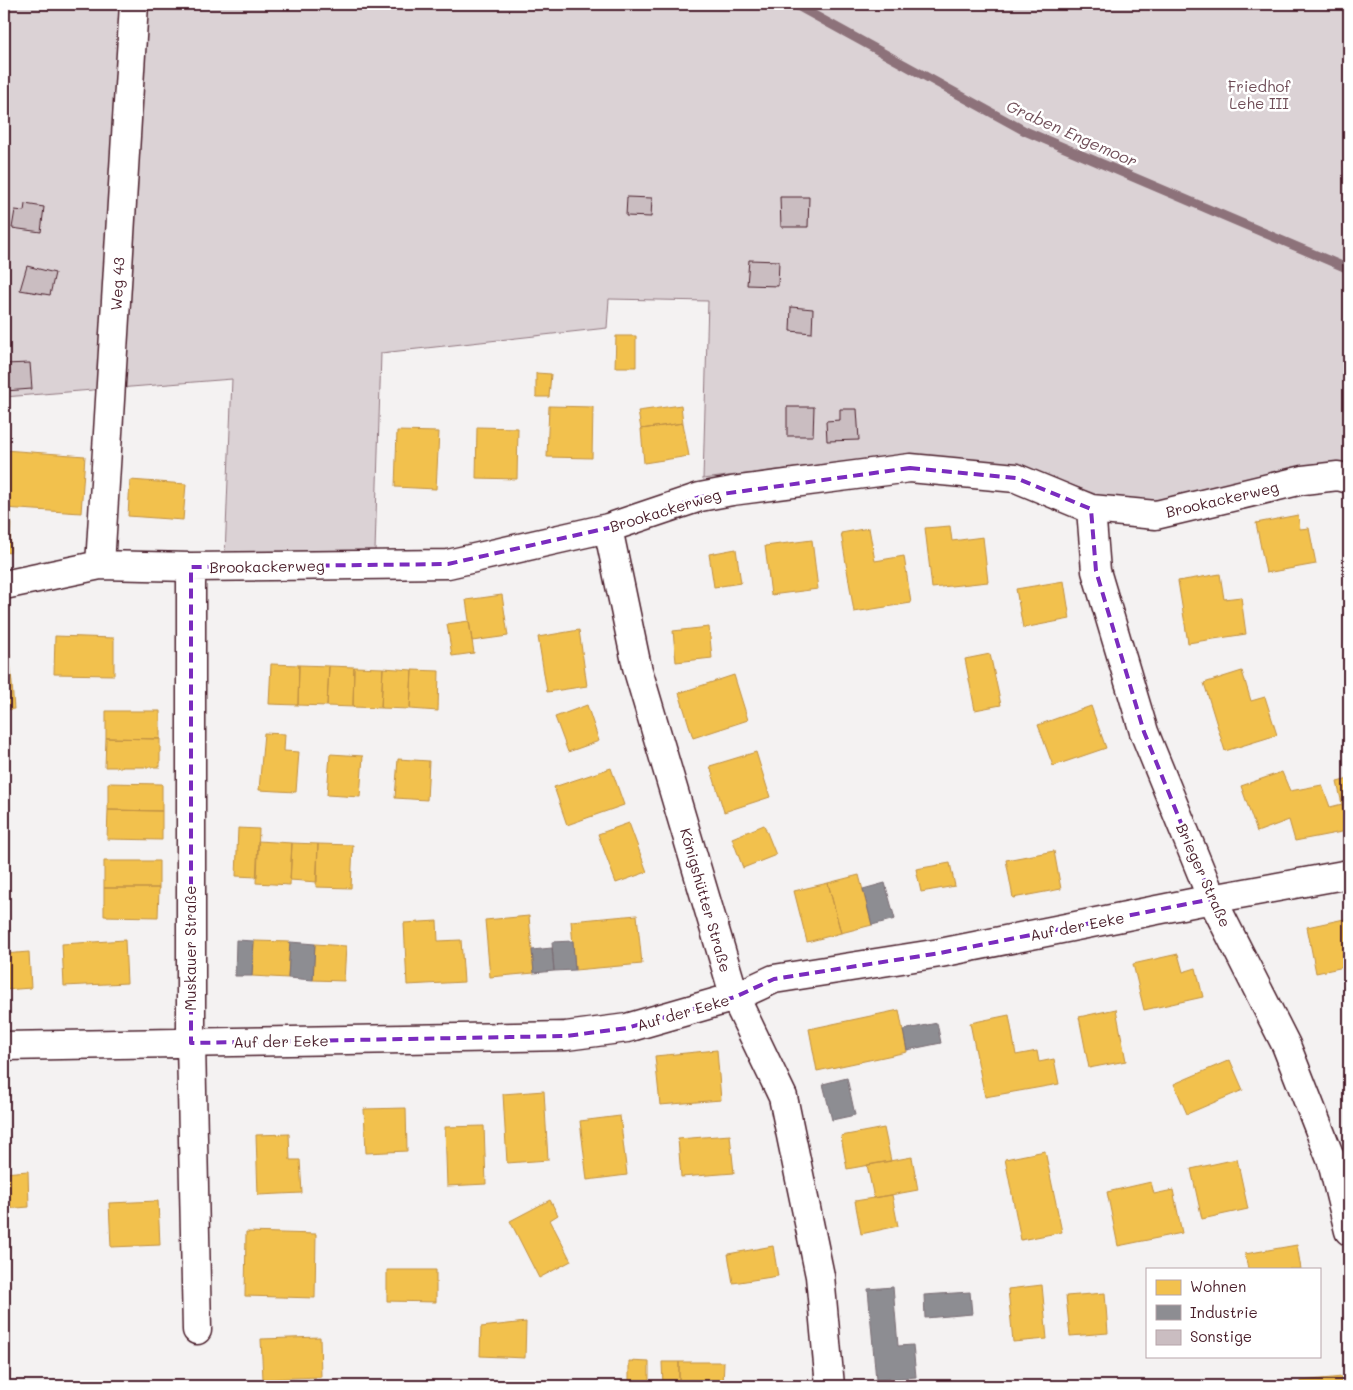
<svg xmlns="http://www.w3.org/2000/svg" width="1353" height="1390" font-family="Mali,sans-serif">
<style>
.green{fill:#dbd2d5;stroke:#927880}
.homes{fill:#f2c14e;stroke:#c09044}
.industry{fill:#8d8d92;stroke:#796c73}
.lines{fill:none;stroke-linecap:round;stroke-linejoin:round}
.stream{stroke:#8d727a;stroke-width:9}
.building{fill:#cabdc1;stroke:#4a1f2b}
.minor-casing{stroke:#4a1f2b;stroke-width:31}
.minor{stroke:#fff;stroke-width:28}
.marked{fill:none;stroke:#7b2cbf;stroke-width:4;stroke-dasharray:10 6;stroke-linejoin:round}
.labels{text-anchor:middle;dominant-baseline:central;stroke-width:5;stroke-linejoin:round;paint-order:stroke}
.park-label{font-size:15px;fill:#6e4c56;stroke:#fff}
.street-label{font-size:15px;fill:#4a1f2b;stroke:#fff}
.water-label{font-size:16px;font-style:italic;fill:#714f59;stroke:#fff}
</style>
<rect width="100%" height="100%" fill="#f4f2f2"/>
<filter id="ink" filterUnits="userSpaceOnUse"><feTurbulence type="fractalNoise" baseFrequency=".02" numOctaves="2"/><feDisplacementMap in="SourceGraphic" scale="10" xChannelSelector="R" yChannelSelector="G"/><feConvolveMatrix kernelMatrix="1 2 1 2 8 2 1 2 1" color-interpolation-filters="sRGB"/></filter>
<g filter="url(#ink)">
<path class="green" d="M4,4H1349V471L1154,503L1117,502L1017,465L910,454L703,479L708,301L609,299L607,328L381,353L375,551L225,555L232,379L4,397Z"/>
<path class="homes" d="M616,336H636V367H615Z
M536,373L551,374L549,397H536Z
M681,405L683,423L641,429L638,411Z
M549,406L593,407L592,458L547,457Z
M683,423L689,456L644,463L641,429Z
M477,427L518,428L517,479L476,478Z
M397,431L439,432L436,489L395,487Z
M4,450L85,456L81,513L4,508Z
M130,480L186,484L183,520L128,516Z
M4,513H11L10,553L4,552Z
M1298,515L1300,529L1309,528L1316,564L1266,573L1256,523Z
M950,526L952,541L983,537L988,582L932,588L925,528Z
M869,528L875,561L904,556L911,603L854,612L841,533Z
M812,540L818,589L771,595L765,546Z
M736,549L741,583L714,587L709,554Z
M1220,574L1224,599L1241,597L1246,634L1188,643L1178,581Z
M1064,581L1070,619L1023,628L1016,589Z
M502,595L508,636L472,641L466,600Z
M469,621L474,653L452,656L447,624Z
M709,627L712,658L676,662L673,631Z
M579,630L587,686L547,692L538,637Z
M55,636L114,638V675L54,674Z
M9,646L14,709L4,710V647Z
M990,654L1001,705L975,710L965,659Z
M271,664L299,665L298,705L269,704Z
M299,665L329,666L327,706L298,705Z
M329,666L354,667L353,707L327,706Z
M354,667L383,668L381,708L353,707Z
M383,668L412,670L410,709L381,708Z
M412,670L439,671L438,711L410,709Z
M1242,671L1251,701L1265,697L1277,735L1225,751L1204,683Z
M734,675L748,720L693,738L679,693Z
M587,705L599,741L568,752L555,717Z
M1091,706L1106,748L1053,766L1038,725Z
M106,711H160V739L106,738Z
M264,733L285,734L284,751L299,752L296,792L259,790Z
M106,738L160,739V767H105Z
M756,752L770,797L724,812L710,766Z
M330,754L363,756L360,797L327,795Z
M398,759L429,761L427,800L395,798Z
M611,768L624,805L567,825L554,787Z
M1282,772L1290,791L1322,785L1330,807L1342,804L1347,831L1295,841L1289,820L1257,832L1241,786Z
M1349,779V812L1344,813L1337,782Z
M108,783L162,784V811L108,810Z
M108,810L162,811V840L107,839Z
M629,823L647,872L616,883L598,834Z
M764,825L776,855L743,868L732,838Z
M238,828L259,829L257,877L236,876Z
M258,841L292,843L290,885L256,883Z
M292,843L318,844L317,882L290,880Z
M318,844L353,845L351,888L316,887Z
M1054,851L1061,889L1013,898L1006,860Z
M104,861H159V888H104Z
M950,863L955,886L921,892L916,869Z
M859,875L872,925L841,933L828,883Z
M828,883L841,933L807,942L794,891Z
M104,888H159L158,917L104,916Z
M637,915L642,964L575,970L571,921Z
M529,916L534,973L490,977L485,920Z
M1349,918V966L1316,973L1307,927Z
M437,921L438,941L461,940L464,982L407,985L404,923Z
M125,940L127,983L64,986L62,944Z
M254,941L290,942L288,978L252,976Z
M315,944L346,946L344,981L313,980Z
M29,952L31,988L4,990V954Z
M1178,954L1183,972L1196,968L1203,997L1144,1010L1133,964Z
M1116,1009L1126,1061L1089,1068L1079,1017Z
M899,1010L907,1052L817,1071L809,1029Z
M1009,1015L1016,1055L1037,1051L1039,1062L1054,1059L1059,1084L985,1097L970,1023Z
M717,1050L721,1100L660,1105L655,1056Z
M1230,1060L1243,1090L1187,1114L1174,1084Z
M544,1091L548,1160L507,1163L503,1094Z
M406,1108L407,1151L366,1153L364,1109Z
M620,1116L627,1175L587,1180L580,1121Z
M484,1126L486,1184L447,1186L445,1127Z
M884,1128L891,1161L847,1169L841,1136Z
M289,1134L290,1160H300L302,1193L258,1195L256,1135Z
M730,1135L734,1173L681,1177L678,1139Z
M1045,1151L1062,1232L1021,1240L1005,1159Z
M912,1157L918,1190L874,1198L867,1165Z
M1237,1159L1248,1209L1202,1219L1191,1169Z
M28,1171L29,1207L4,1209V1173Z
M1151,1182L1154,1194L1173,1190L1182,1233L1118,1246L1107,1192Z
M892,1195L898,1226L861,1234L855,1201Z
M550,1200L558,1215L550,1220L571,1261L539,1278L510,1221Z
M158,1201L160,1245L111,1247L109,1203Z
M246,1232L316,1234L315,1298L245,1296Z
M1297,1245L1301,1269H1248L1245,1254Z
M773,1246L778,1276L733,1283L728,1254Z
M387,1270H436V1302L387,1301Z
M1042,1285L1047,1339L1013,1342L1008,1289Z
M1105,1293L1108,1333L1070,1336L1066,1296Z
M526,1322L525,1358L480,1356L481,1327Z
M320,1337L321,1377L263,1379L261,1339Z
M629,1361L649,1362V1386H629Z
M662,1362H679V1386H663Z
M679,1362H724L723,1386H679Z
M1342,1377L1343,1386H1301V1381Z"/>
<path class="industry" d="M885,883L895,919L872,925L863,889Z
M236,940L254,941L252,976H235Z
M573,941L575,970L554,971L552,942Z
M290,942L315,944L313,980L288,978Z
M552,948L554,971L534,973L532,950Z
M937,1023L941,1043L907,1050L903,1030Z
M847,1078L855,1115L832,1120L823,1084Z
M893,1287L898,1346L913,1345L916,1377L876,1380L868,1289Z
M970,1292L972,1314L925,1318L924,1295Z"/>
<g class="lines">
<path class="stream" d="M794,4L1025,131L1349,269"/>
</g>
<path class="building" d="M627,197L652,198L651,217L626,216Z
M780,197H809L808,227H781Z
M25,204L44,207L41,232L12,228L15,210L24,211Z
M749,260L779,261L778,286L747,285Z
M27,266L55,273L50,295L20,290Z
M791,307L813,309L812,333L790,331Z
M30,363L32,389L5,391L4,364Z
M787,407H814L813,436H787Z
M840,409H857L859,440L827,441L826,421L840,420Z"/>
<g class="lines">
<defs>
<path id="minor" d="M1091,509L1096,571L1144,732L1212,899L1286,1045L1332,1162L1349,1231
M608,528L637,667L730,981L735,997L783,1097L820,1276L830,1386
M100,565L134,4
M191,567V1043L197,1330
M4,585L100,565L191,567L448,564L608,528L700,497L732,491L910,468L1016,478L1091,509L1156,515L1303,480L1338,476L1349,479
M4,1046L566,1036L627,1028L735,997L774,979L940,953L1212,899L1349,874"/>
</defs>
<use href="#minor" class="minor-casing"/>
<use href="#minor" class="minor"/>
</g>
</g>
<path class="marked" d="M910,468L1016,478L1091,509L1096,571L1144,732L1212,899L940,953L774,979L735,997L627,1028L566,1036L191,1043V567L448,564L608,528L700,497Z"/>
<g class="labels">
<g class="park-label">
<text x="1259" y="86">Friedhof<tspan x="1259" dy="17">Lehe III</tspan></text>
</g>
<g class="street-label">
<text transform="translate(117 284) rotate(-87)">Weg 43</text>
<text transform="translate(1222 499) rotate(-13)">Brookackerweg</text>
<text transform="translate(665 510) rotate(-17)">Brookackerweg</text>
<text transform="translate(267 566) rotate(-1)">Brookackerweg</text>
<text transform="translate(1204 875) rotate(66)">Brieger Straße</text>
<text transform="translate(706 900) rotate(74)">Königshütter Straße</text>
<text transform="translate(1077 926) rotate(-11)">Auf der Eeke</text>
<text transform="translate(190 948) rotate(-90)">Muskauer Straße</text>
<text transform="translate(683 1012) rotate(-16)">Auf der Eeke</text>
<text transform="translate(281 1041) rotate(-1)">Auf der Eeke</text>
</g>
<g class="water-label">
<text transform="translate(1072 133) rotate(24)">Graben Engemoor</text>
</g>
</g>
<rect width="1353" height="1390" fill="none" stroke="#fff" stroke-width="20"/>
<rect x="10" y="10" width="1333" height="1370" fill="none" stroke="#4a1f2b" stroke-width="2" filter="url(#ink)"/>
<rect x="1146" y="1268" width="175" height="90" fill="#ffffff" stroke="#b7a5aa"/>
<rect x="1156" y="1280" width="25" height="15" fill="#f2c14e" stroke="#b7a5aa"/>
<text x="1190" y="1292" font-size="15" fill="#4a1f2b">Wohnen</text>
<rect x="1156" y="1305" width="25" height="15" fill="#8d8d92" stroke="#b7a5aa"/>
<text x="1190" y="1318" font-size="15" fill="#4a1f2b">Industrie</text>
<rect x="1156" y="1330" width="25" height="15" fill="#cabdc1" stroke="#b7a5aa"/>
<text x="1190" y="1342" font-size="15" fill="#4a1f2b">Sonstige</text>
</svg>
